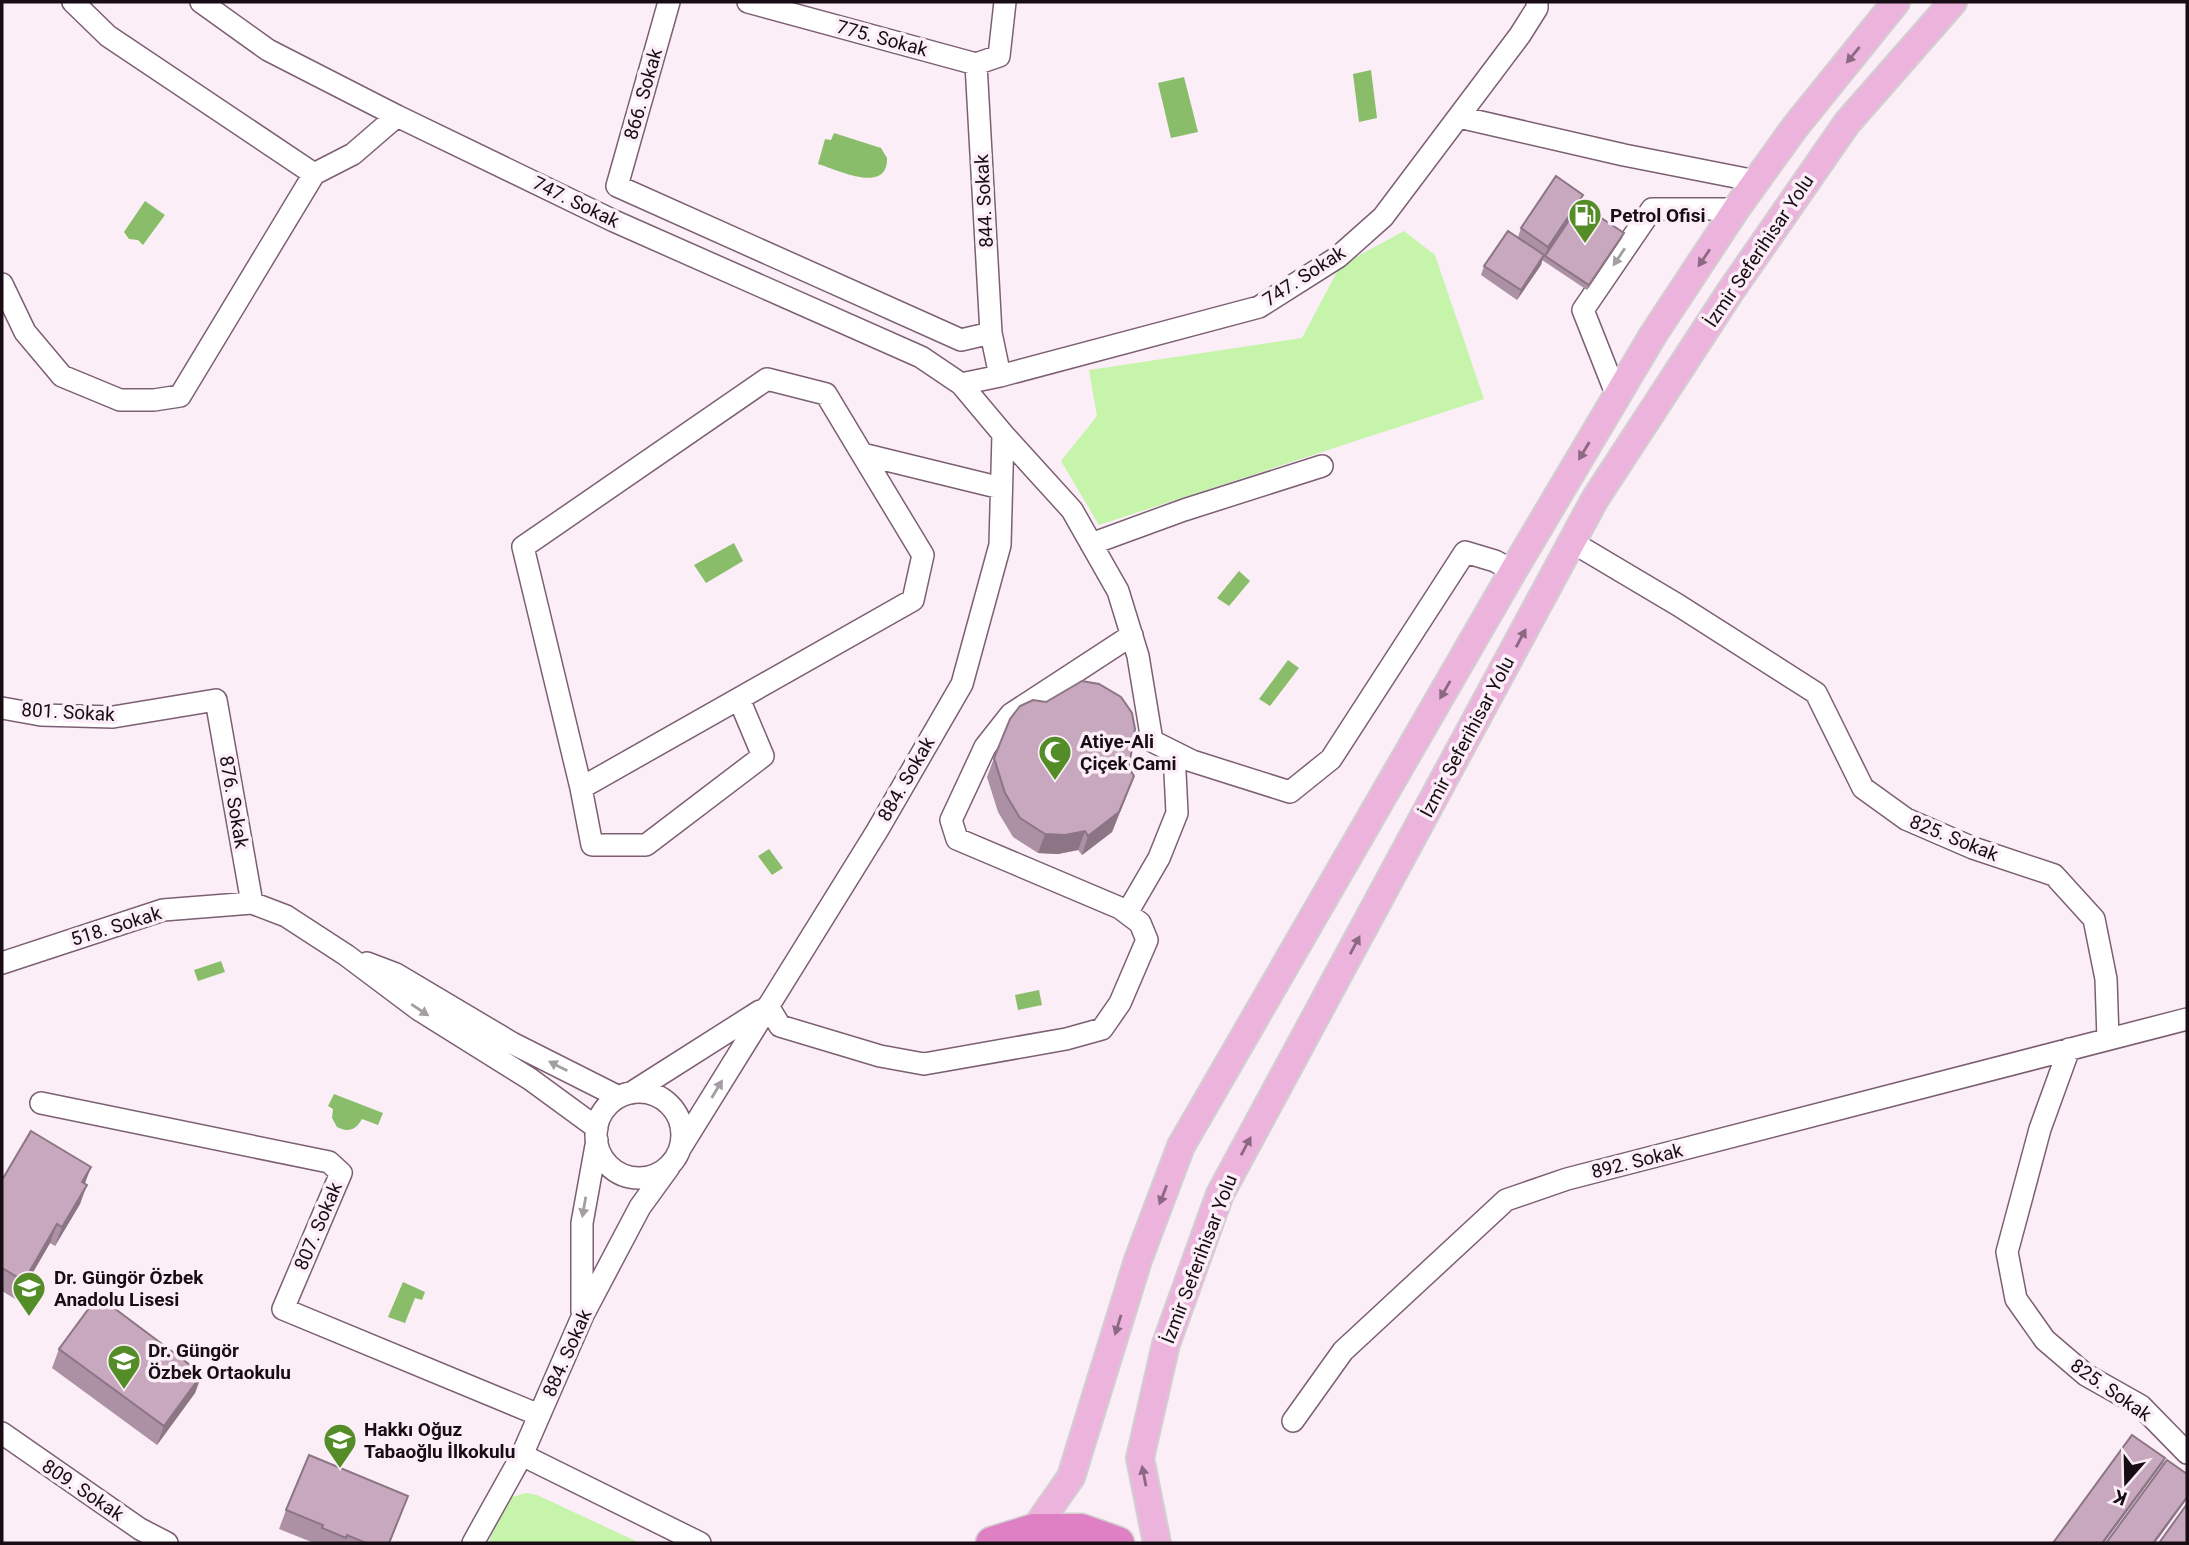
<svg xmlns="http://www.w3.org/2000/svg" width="2189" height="1545" font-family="Roboto,sans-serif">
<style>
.green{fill:#c6f4ab}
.water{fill:#8abd6a}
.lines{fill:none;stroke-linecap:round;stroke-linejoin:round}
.minor-casing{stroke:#7c5f73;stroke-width:24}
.major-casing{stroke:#d1cfd0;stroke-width:30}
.highway-casing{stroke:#d1cfd0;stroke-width:35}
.minor{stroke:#fff;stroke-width:21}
.major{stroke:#ecb3dc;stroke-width:26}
.highway{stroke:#df80c5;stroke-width:32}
.wall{fill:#ac90a3}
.shaded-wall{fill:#8c7685}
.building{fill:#c8a8be;stroke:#8c7685;stroke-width:2}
.oneway{fill:#8d6882}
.oneway2{fill:#a39ea1}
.labels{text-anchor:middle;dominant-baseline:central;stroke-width:7;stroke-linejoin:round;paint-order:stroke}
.street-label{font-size:19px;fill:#180d15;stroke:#fbeef7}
.poi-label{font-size:19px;font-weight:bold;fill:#180d15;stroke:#fbeef7;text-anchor:start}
</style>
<rect width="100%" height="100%" fill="#fbeef7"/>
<path class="green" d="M1404,231L1435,255L1484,399L1099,525L1061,461L1097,416L1089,370L1302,338L1340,266Z
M526,1493L537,1495L640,1543H488L508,1498Z"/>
<path class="water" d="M1371,70L1377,118L1359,122L1353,74Z
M1184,77L1198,132L1171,138L1158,83Z
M834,133L881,148L887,158C888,195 838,170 818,164L825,139L831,140Z
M145,201L165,215L143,245L138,240L129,239L124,232Z
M734,543L743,561L706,583L694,565Z
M1239,571L1250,581L1229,606L1217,598Z
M1288,660L1299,668L1270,706L1259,699Z
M769,849L783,868L772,875L758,856Z
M221,961L225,972L198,981L194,970Z
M1039,990L1042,1005L1018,1010L1015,995Z
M334,1094L383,1113L378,1125L362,1119C356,1130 348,1133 337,1127L332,1118L333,1109L328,1106Z
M403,1282L425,1292L422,1300L415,1298L405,1323L388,1317Z"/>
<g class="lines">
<defs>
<path id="minor" d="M201,2L268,50L397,116L614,221L921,357L961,384L1003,434L1000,545L962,684L877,831L681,1147
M669,2L617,186L961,340L991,333
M748,2L976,64
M1459,117L1624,155L1756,181
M314,174L353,154L397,116
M2,284L25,332L62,376L120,400H154L180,396L314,174L108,36L73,2
M1000,376L1259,307L1338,257L1383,217L1520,35L1537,8V2
M961,384L1000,376L991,333L976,64L999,56L1005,2
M1617,396L1583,310L1652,209H1736
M1003,434L1072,510L1118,591L1138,656L1152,741L1192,761L1290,792L1331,759L1465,552L1495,561L1513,571
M862,454L923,555L913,600L581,788L523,547L767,379L826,394L862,454L1001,488
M1572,542L1678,605L1816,693L1863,788L1906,819L1973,848L2054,875L2094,919L2106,979L2108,1039
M1091,544L1184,510L1322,466
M2,708L41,715L113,717L216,700L252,903
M581,788L592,845H646L763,756L739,699
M1127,913L1159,858L1177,813L1174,752
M2,963L163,910L252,903L286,916L346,955L418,1009L530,1079L597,1128
M367,963L396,974L512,1043L619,1097
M768,1006L780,1026L880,1056L924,1064L1066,1039L1102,1029L1120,1003L1147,940L1140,923L1120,908L957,839L951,820L985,747L1011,714L1132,635
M2069,1049L2040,1129L2007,1252L2016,1299L2045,1340L2086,1375L2141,1406L2187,1453
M596 1135a43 43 0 1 1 86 0a43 43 0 1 1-86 0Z
M631,1093L760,1011
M41,1103L329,1162L341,1173L283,1309L539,1415
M582,1312V1223L597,1140
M1293,1421L1343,1351L1506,1200L1567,1179L2187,1019
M2,1433L140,1529L167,1543
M522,1455L700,1543
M473,1543L522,1455L583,1315L640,1207L669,1167"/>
<path id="major" d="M1034,1530L1071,1477L1138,1260L1181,1146L1513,571L1653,335L1736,209L1795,127L1896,2
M1157,1543L1140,1458L1166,1344L1220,1194L1595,499L1730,292L1847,123L1953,2"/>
<path id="highway" d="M992,1543L1034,1530H1081L1118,1543"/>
</defs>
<use href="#minor" class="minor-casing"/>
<use href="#major" class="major-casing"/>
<use href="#highway" class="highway-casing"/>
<use href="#minor" class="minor"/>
<use href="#major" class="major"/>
<use href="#highway" class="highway"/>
</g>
<path class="wall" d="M1580,204L1622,238L1587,290L1542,260L1541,265L1517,300L1481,275L1484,266L1518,237L1521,228Z
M1046,702L1129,768L1127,795L1112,832L1082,855L1078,850L1058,854L1038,853L1013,837L998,812L987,777L994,758Z
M2,1180L85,1184L80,1204L55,1246L50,1243L17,1300L2,1291Z
M59,1349L202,1374L195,1393L157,1445L52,1368Z
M286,1510L401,1515L390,1543H314L279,1529Z"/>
<path class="shaded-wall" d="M1583,195L1578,209L1545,256L1548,247Z
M1624,233L1622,238L1587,290L1589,285Z
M1544,255L1541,265L1517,300L1521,290Z
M1134,776L1112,832L1082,855L1088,836Z
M1085,831L1078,850L1058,854L1038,853L1045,834Z
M91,1167L84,1186L82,1182Z
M87,1185L80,1204L55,1246L62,1227Z
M57,1224L50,1243L17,1300L24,1281Z
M202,1374L195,1393L157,1445L164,1426Z
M2165,1458L2163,1463L2104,1543H2102Z
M2187,1497V1499L2155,1543H2153Z"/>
<path class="building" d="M1556,176L1583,195L1548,247L1521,228Z
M1580,204L1624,233L1589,285L1545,256Z
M1508,231L1544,255L1521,290L1484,266Z
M1082,681L1099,684L1121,697L1132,713L1135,729L1129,768L1134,776L1119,812L1088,836L1085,831L1065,835L1045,834L1020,818L1005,793L994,758L1010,719L1020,706L1033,700L1046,702Z
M31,1131L91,1167L82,1182L87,1185L62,1227L57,1224L24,1281L2,1268V1180Z
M98,1296L202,1374L164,1426L59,1349Z
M2132,1435L2165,1458L2102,1543H2053Z
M309,1455L408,1496L389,1543H366L347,1535L346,1538L322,1528L323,1525L286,1510Z
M2167,1460L2187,1474V1497L2153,1543H2106Z
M2187,1504V1543H2159Z"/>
<defs><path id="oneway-solid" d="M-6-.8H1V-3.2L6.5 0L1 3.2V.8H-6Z" transform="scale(1.75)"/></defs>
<g class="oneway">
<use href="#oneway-solid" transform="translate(1853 55) rotate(129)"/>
<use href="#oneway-solid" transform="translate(1704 258) rotate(124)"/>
<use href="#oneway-solid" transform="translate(1584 451) rotate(121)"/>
<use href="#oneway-solid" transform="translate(1521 638) rotate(-62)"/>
<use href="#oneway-solid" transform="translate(1445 690) rotate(120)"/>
<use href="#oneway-solid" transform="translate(1355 945) rotate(-62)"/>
<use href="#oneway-solid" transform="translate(1246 1146) rotate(-62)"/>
<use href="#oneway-solid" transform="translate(1163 1195) rotate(111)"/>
<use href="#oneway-solid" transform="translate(1118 1325) rotate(107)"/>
<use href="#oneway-solid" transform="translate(1144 1476) rotate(-101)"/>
</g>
<g class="oneway2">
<use href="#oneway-solid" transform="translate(1619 257) rotate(124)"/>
<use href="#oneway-solid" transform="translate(420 1010) rotate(34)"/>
<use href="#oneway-solid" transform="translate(558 1066) rotate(-153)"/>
<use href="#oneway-solid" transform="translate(717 1089) rotate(-59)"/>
<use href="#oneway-solid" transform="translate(584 1207) rotate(100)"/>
</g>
<defs>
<symbol id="fuel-pin" viewBox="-11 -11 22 30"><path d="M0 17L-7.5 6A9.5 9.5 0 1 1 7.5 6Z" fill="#548c27" stroke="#fbeef7"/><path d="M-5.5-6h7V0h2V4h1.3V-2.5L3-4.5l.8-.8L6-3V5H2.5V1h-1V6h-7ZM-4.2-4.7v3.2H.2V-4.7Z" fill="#fff"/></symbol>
<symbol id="mosque-pin" viewBox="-11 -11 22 30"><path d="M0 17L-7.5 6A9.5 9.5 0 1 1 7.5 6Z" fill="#548c27" stroke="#fbeef7"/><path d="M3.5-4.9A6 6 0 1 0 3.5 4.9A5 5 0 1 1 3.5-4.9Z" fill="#fff"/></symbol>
<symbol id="school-pin" viewBox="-11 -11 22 30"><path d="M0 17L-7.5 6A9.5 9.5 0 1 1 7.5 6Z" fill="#548c27" stroke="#fbeef7"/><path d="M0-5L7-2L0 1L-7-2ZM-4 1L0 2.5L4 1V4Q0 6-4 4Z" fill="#fff"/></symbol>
</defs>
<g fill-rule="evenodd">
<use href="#fuel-pin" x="1566" y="196" width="38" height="52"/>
<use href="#mosque-pin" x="1036" y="733" width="38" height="52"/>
<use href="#school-pin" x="10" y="1269" width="38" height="52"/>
<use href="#school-pin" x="105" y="1342" width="38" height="52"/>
<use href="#school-pin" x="321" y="1421" width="38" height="52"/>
</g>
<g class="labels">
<g class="street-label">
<text transform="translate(882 38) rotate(15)">775. Sokak</text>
<text transform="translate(643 94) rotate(-74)">866. Sokak</text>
<text transform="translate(984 201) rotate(-93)">844. Sokak</text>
<text transform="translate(576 202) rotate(26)">747. Sokak</text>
<text transform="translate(1759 251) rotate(-56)">İzmir Seferihisar Yolu</text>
<text transform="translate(1304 276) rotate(-33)">747. Sokak</text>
<text transform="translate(68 712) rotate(3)">801. Sokak</text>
<text transform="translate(1467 737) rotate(-62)">İzmir Seferihisar Yolu</text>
<text transform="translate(906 779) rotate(-60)">884. Sokak</text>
<text transform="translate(234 802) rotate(80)">876. Sokak</text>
<text transform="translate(1954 838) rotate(22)">825. Sokak</text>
<text transform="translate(116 926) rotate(-17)">518. Sokak</text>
<text transform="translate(1637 1161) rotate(-14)">892. Sokak</text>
<text transform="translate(318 1226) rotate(-67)">807. Sokak</text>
<text transform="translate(1199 1259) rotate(-69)">İzmir Seferihisar Yolu</text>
<text transform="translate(567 1353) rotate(-66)">884. Sokak</text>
<text transform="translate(2111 1390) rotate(35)">825. Sokak</text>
<text transform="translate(83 1490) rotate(34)">809. Sokak</text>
</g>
<g class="poi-label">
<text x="1610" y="215">Petrol Ofisi</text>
<text x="1080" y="741">Atiye-Ali<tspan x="1080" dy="22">Çiçek Cami</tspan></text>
<text x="54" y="1277">Dr. Güngör Özbek<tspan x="54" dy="22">Anadolu Lisesi</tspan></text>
<text x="148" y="1350">Dr. Güngör<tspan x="148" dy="22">Özbek Ortaokulu</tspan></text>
<text x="364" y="1429">Hakkı Oğuz<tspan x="364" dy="22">Tabaoğlu İlkokulu</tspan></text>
</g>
</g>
<rect width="2189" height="1545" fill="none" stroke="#180d15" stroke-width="7"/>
<g transform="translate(2126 1482) rotate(200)" stroke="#fbeef7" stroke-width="5" paint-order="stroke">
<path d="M0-5L12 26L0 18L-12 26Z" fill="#180d15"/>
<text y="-10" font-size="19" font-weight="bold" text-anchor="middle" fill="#180d15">K</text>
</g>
</svg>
